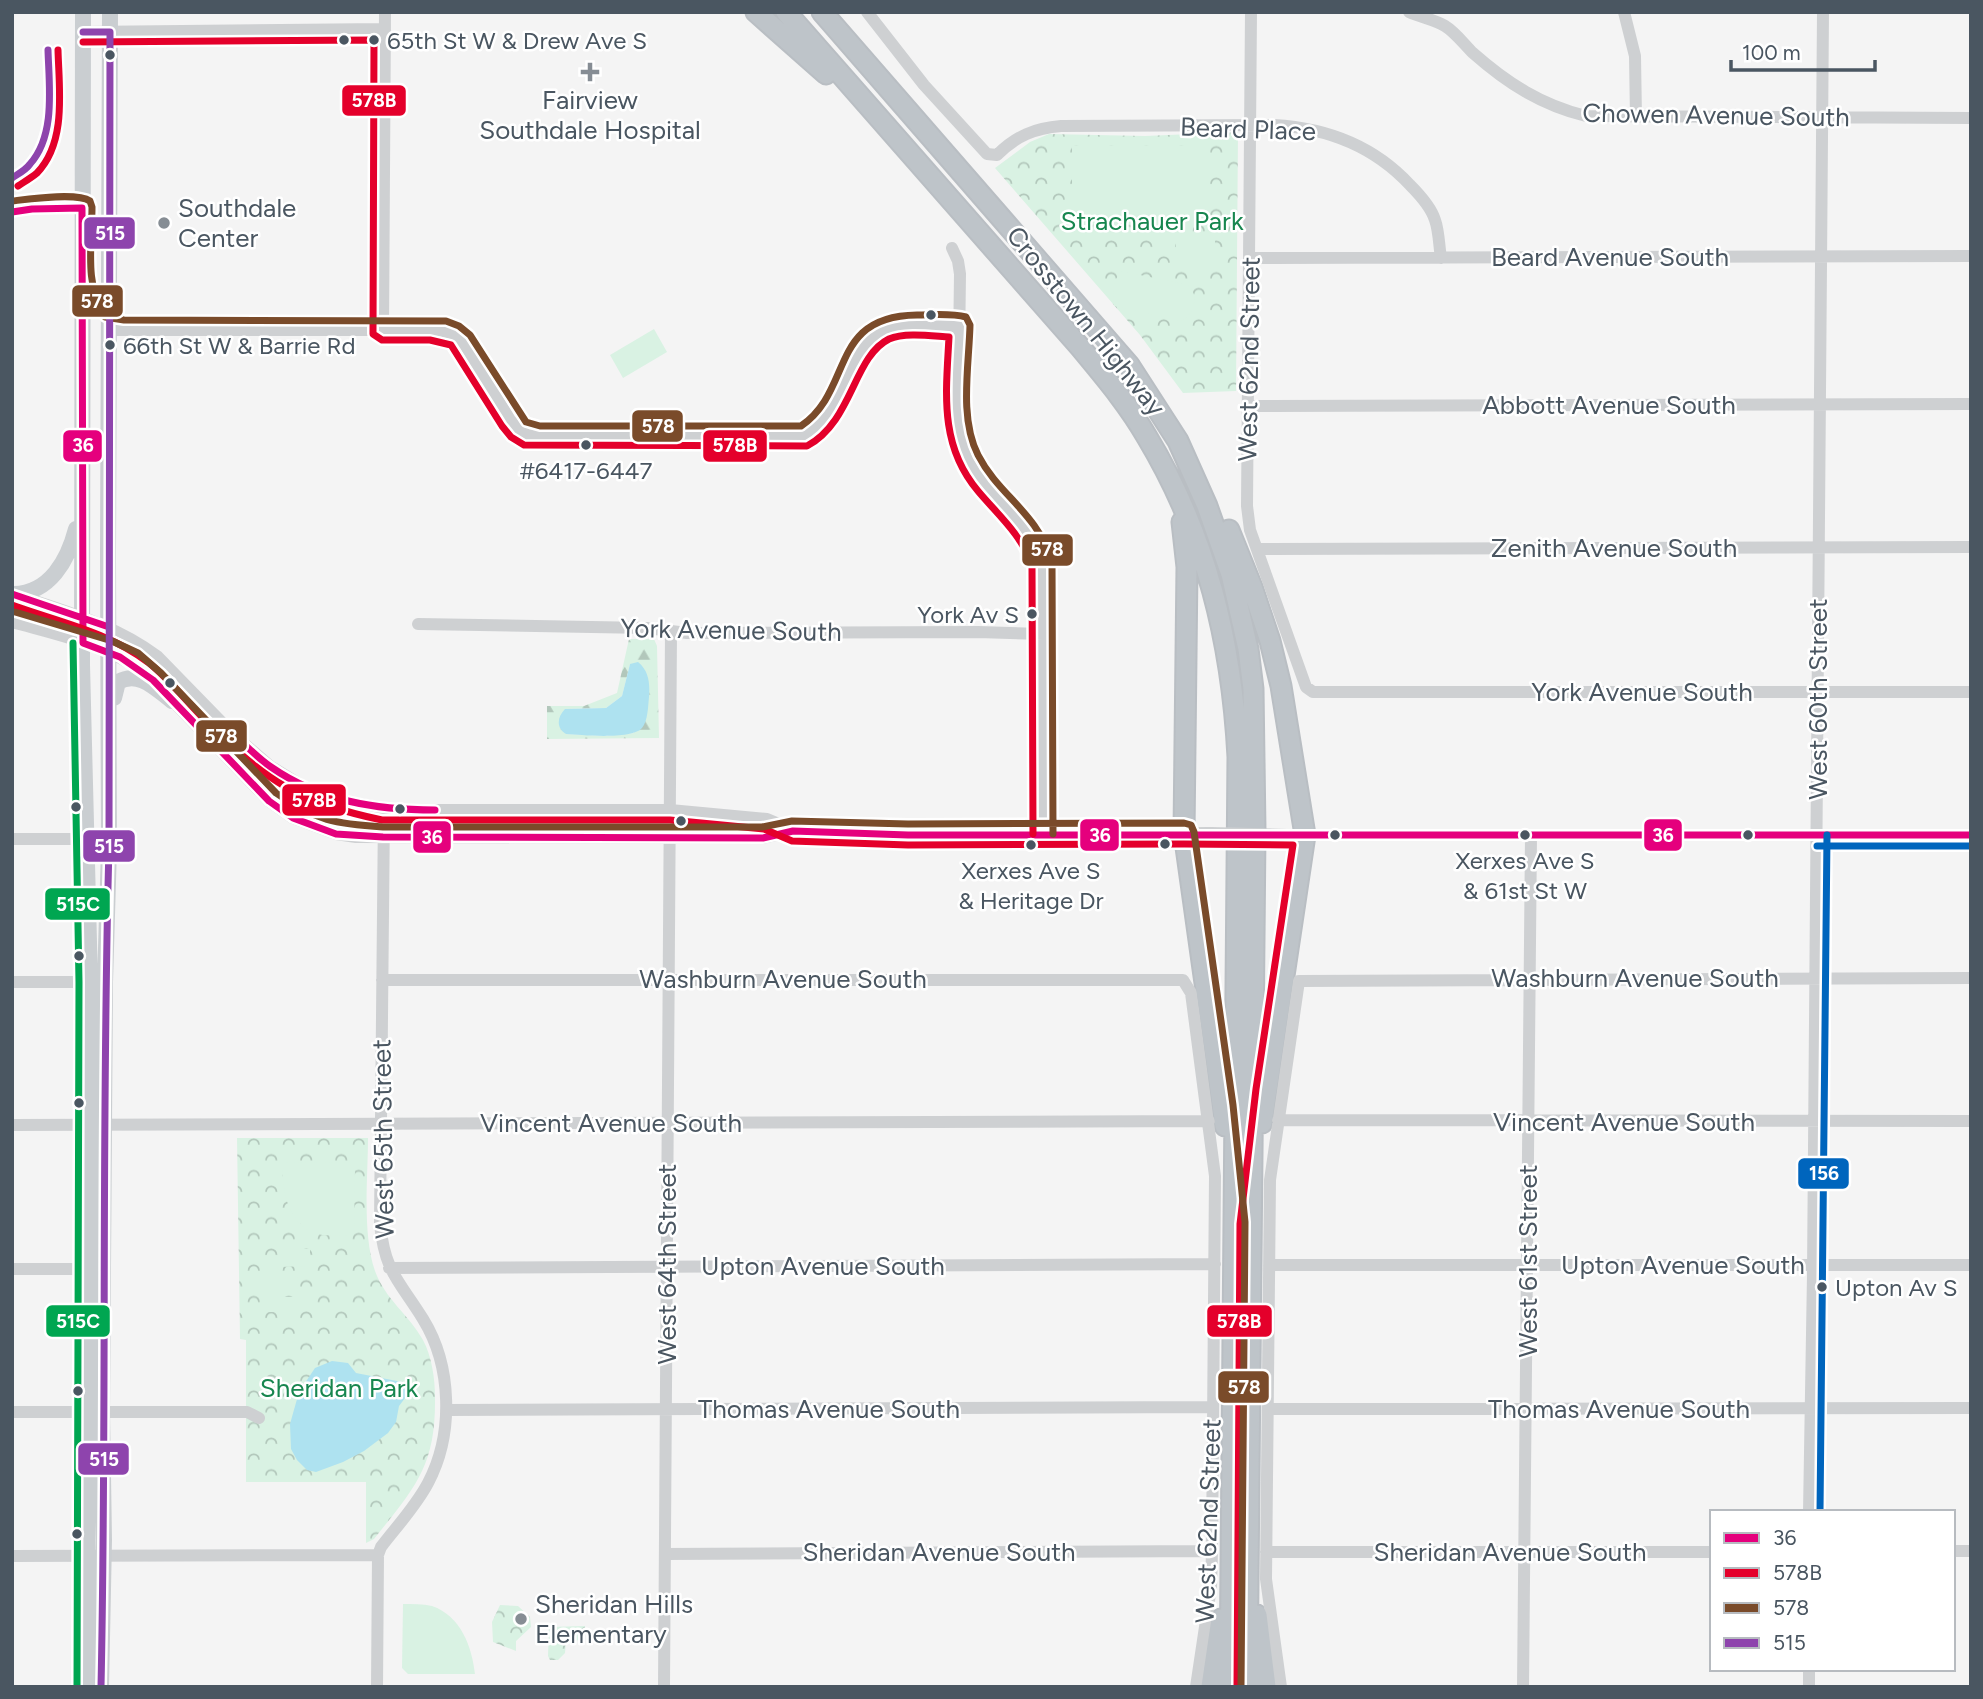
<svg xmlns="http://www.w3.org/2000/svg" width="1983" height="1699" font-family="Figtree,sans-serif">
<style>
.grass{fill:url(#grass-tufts)}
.forest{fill:url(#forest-firs);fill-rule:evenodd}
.park{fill:url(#park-crowns)}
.pitch{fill:#d9f2e3}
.water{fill:#aee2f0}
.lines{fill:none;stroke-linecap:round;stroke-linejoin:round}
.highway-casing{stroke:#b9bec3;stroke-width:23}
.minor{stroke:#ced0d2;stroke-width:12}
.major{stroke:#caced1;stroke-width:16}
.highway{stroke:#bec4c9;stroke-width:19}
.minor-bridge{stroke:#ced0d2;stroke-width:12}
.bus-1-casing{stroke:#fff;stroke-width:12}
.bus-2-casing{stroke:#fff;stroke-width:12}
.bus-3-casing{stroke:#fff;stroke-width:12}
.bus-4-casing{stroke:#fff;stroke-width:12}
.bus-5-casing{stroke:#fff;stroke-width:12}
.bus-6-casing{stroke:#fff;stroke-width:12}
.bus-1{stroke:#e5007d;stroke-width:7}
.bus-2{stroke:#e4002b;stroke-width:7}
.bus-3{stroke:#7a4b2a;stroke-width:7}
.bus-4{stroke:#8e44ad;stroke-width:7}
.bus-5{stroke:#0065bd;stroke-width:7}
.bus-6{stroke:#00a651;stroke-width:7}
.bus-dot{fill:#4a5661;stroke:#fff;stroke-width:2.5}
.poi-dot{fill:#868d94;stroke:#fff;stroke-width:2.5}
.labels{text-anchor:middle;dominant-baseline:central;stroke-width:5;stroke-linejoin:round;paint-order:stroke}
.bus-label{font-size:24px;fill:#4a5661;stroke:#fff;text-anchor:start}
.poi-label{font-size:26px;fill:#4a5661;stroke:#fff;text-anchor:start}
.street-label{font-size:26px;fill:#4a5661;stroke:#fff}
.park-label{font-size:26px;fill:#17864f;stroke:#fff}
.line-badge{stroke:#fff;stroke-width:2.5}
.badge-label{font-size:19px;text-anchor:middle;font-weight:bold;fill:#fff}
</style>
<defs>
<pattern id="grass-tufts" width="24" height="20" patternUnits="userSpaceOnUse" patternTransform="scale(1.75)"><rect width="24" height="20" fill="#d9f2e3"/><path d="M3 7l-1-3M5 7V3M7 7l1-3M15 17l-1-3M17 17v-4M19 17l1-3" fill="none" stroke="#b2c7bb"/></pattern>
<pattern id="forest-firs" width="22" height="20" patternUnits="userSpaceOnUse" patternTransform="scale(1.75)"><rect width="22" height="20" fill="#d9f2e3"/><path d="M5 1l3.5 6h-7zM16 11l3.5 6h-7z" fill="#b2c7bb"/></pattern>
<pattern id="park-crowns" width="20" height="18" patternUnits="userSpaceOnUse" patternTransform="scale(1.75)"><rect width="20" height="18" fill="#d9f2e3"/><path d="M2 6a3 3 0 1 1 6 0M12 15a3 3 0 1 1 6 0" fill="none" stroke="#b2c7bb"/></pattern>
</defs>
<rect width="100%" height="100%" fill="#f4f4f4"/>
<path class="grass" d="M198,712L261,767L305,793L304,800L289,808L274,798L193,716Z
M305,811C326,810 352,813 372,822L371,828C350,836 319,822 300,814Z
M556,815H630L656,818V824L477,831H396L393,828L394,824L399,822Z"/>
<path class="forest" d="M629,639H654L657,646L659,738L547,739V706H584L617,693ZM630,664L634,733L606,736L566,734L565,709L606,708L622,696Z"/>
<path class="park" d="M1238,132L1236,391L1183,393L1140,335L995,168L1030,142L1049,134L1145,136Z
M237,1138H368C368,1178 362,1233 375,1271C385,1299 409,1315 423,1340C432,1357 435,1379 435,1397C436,1467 415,1487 374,1539L366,1543V1482H246V1340L240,1339Z
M500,1605L518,1606L530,1617L531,1627L516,1641V1651L493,1642L492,1622Z
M585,1626V1640L566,1641L565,1653L558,1660H550L548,1656L549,1627Z"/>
<path class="pitch" d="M1072,146H1208V220L1072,219Z
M1176,235L1215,236V263H1176Z
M1121,271L1188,285C1200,295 1194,317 1179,321L1114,306C1112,294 1113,281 1121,271Z
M654,329L667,352L623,378L610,355Z
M283,1162L348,1163L355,1170L354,1235C340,1235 323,1238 310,1231C285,1217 282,1186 283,1162Z
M279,1249H310V1266L279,1267Z
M264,1277H298L297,1292H264Z
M263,1297H297V1312H263Z
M403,1604C412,1604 423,1604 432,1606C461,1616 472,1647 475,1674H408L402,1668Z"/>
<path class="water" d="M638,662C649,671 650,683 649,697C648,706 648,721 642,728C632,740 581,735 566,734C556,728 557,717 565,709L606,708L622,696L630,664Z
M332,1361L348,1363L356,1373L402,1382L408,1394L399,1406L396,1422L388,1433L364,1451L343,1462L316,1472L307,1470L297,1460L291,1449L290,1424L299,1392L315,1368Z"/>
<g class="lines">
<defs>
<path id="highway" d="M756,12L826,74
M786,12L1080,347C1104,376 1128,404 1147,437C1207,537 1232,642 1238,757L1230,1687
M822,12L1129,365L1178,441L1207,506L1231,574L1248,649L1253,689L1255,831L1247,1687
M1182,522L1187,567L1184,833L1225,1126
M1229,530L1252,587L1270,641L1281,686L1305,835L1262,1123
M1257,1615L1266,1687
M1211,1687L1221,1619"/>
</defs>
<use href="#highway" class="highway-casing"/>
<path class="minor" d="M867,12L924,85L987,154L997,155C1016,136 1035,128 1061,126L1274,125C1327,128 1373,145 1410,185C1419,194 1431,207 1435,220C1439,231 1439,246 1441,258
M1251,12L1247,506L1250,530L1306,687L1313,692H1971
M1409,12C1420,17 1435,20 1445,26C1455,32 1464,44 1473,53C1507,83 1541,105 1586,116L1971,118
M1624,12L1635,56L1636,118
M83,32L385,29
M952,248L958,261L960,274L958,426C960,437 962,447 966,457C985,497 1032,518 1042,563L1043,834
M1250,258L1971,256
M109,330H439L454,334L465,345L510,420L518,429L527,435L795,437C843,433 843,348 884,329C897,323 944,327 960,326
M383,330L385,12
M1248,406L1971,404
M1257,549L1971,547
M14,594C64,611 114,624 157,656L234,735L270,766L301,785L346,802L396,810H670L767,819L793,830
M12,622C62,636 116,646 155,682
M418,624L647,628L687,633L978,632L1043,634
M167,695L269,801L293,818L336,834L356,837L763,838L793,831L908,835L1211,833
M1287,835H1971
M12,839H87
M382,980H1183L1191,993L1215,1176L1212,1551L1211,1587L1196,1687
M12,982H97
M1278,1120L1971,1121
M12,1125L1209,1121
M1269,1265H1971
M389,1268L1215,1264
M12,1269H96
M1268,1409L1971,1408
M446,1410L1212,1407
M12,1412H247L259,1418
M1809,1512L1813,1274L1823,12
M1953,1551H1971
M1266,1552H1712
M665,1554L1212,1551
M12,1556L378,1555
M1809,1669V1687
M377,1687L378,1555L381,1547C397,1526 416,1506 428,1483C454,1434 452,1366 423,1319C399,1280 385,1273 380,1224L384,810
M664,1687L671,631
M1281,1687L1266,1579L1270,1180L1299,981L1971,978
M1523,1687L1531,835"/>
<path class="major" d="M83,12L82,665L90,982L87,1687
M14,594C50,593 68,560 76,529
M114,698L118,682C139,670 156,689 172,701
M101,1687L104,1540L102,1412L105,982L109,848L108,556L110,12"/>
<use href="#highway" class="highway"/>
<path class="minor-bridge" d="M1211,833L1287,835"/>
<defs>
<path id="bus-1" d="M12,212L32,209L82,208L83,643L120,657L153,680L269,801L293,818L336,834L383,837L763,838L793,831L908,835H1971
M12,594L106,626
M238,739C249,748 259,759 271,767C320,801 376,810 435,810"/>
<path id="bus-2" d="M83,42L374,40L373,334L382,340H430L451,345L502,426L511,437L524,445L807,446C853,421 853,357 889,339C905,332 932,336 949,337C946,393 939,445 978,491C998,515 1021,534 1032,565L1033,834
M18,186C24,182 31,178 37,173C67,142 59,89 58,50
M12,605C59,622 109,632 149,663C169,679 187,702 205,720C263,780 300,803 382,820H670L764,829L792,841L908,845L1184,844L1293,845L1256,1089L1240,1224L1237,1687"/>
<path id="bus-3" d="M12,201C29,199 77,192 90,201L92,207C92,243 84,285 105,317L124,320L446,321L459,326L470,335L526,422L540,426H801C854,390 828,316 917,315C932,315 951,313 966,317L970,325C969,366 959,418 978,455C999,496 1036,511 1052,561L1053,834
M15,612L112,641L138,653L161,673L276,793C315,821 337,824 383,827H762L792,821L908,824L1184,823L1191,825L1194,832L1233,1105L1245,1222L1241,1687"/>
<path id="bus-4" d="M83,32H110L109,848C101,1128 107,1407 101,1687
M12,178C18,174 26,170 30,164C56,135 49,86 48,50"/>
<path id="bus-5" d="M1817,846H1971
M1820,1512L1827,835"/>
<path id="bus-6" d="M73,643L79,982L77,1687"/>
</defs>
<use href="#bus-1" class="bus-1-casing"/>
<use href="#bus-2" class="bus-2-casing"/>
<use href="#bus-3" class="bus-3-casing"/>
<use href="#bus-4" class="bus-4-casing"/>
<use href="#bus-5" class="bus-5-casing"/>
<use href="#bus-6" class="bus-6-casing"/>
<use href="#bus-1" class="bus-1"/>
<use href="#bus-2" class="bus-2"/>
<use href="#bus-3" class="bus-3"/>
<use href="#bus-4" class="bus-4"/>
<use href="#bus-5" class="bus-5"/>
<use href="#bus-6" class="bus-6"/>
</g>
<g class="bus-dot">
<circle cx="344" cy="40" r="6"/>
<circle cx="374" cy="40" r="6"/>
<circle cx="110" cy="55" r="6"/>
<circle cx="931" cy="315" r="6"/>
<circle cx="110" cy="345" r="6"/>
<circle cx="586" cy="445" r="6"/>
<circle cx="1032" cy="614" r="6"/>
<circle cx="170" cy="683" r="6"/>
<circle cx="76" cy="807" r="6"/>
<circle cx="400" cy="809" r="6"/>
<circle cx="681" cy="821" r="6"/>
<circle cx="1335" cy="835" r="6"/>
<circle cx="1525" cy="835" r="6"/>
<circle cx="1748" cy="835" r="6"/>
<circle cx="1165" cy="844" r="6"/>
<circle cx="1031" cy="845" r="6"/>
<circle cx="79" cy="956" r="6"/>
<circle cx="79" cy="1103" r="6"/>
<circle cx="1822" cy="1287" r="6"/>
<circle cx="78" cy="1391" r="6"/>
<circle cx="77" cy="1534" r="6"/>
</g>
<g class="poi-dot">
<path d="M586.5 61.5h7v7h7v7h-7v7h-7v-7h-7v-7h7z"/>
<circle cx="164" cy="223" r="7"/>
<circle cx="521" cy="1619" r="7"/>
</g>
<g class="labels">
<g class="bus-label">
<text x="387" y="40">65th St W &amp; Drew Ave S</text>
<text x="123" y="345">66th St W &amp; Barrie Rd</text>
<text x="586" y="470" text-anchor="middle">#6417-6447</text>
<text x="1019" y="614" text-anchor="end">York Av S</text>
<text x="1525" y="860" text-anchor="middle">Xerxes Ave S<tspan x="1525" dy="30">&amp; 61st St W</tspan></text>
<text x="1031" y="870" text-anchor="middle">Xerxes Ave S<tspan x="1031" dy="30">&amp; Heritage Dr</tspan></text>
<text x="1835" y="1287">Upton Av S</text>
</g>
<g class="poi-label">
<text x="590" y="100" text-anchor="middle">Fairview<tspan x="590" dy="30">Southdale Hospital</tspan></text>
<text x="178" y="208">Southdale<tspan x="178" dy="30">Center</tspan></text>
<text x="535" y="1604">Sheridan Hills<tspan x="535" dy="30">Elementary</tspan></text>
</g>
<g class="street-label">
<text transform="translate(1716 115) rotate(1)">Chowen Avenue South</text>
<text transform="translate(1248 129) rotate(2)">Beard Place</text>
<text x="1610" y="257">Beard Avenue South</text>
<text transform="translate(1086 321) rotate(51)">Crosstown Highway</text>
<text transform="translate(1249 359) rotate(-89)">West 62nd Street</text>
<text x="1609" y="405">Abbott Avenue South</text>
<text x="1614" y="548">Zenith Avenue South</text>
<text transform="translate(731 630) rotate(1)">York Avenue South</text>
<text x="1642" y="692">York Avenue South</text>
<text transform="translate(1818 699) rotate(-90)">West 60th Street</text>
<text x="1635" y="978">Washburn Avenue South</text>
<text x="783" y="979">Washburn Avenue South</text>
<text x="1624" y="1122">Vincent Avenue South</text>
<text x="611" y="1123">Vincent Avenue South</text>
<text transform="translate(383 1139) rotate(-91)">West 65th Street</text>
<text transform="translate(1528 1261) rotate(-90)">West 61st Street</text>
<text transform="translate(667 1264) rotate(-90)">West 64th Street</text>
<text x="1683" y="1265">Upton Avenue South</text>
<text x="823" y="1266">Upton Avenue South</text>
<text x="829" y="1409">Thomas Avenue South</text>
<text x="1619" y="1409">Thomas Avenue South</text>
<text transform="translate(1208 1521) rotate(-88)">West 62nd Street</text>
<text x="939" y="1552">Sheridan Avenue South</text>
<text x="1510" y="1552">Sheridan Avenue South</text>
</g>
<g class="park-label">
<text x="1152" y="221">Strachauer Park</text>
<text x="339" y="1388">Sheridan Park</text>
</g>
</g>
<g class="line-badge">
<rect x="341" y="84" width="66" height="33" rx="7" fill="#e4002b"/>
<rect x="83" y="216" width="53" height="34" rx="7" fill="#8e44ad"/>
<rect x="71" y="284" width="53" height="34" rx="7" fill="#7a4b2a"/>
<rect x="631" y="409" width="53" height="34" rx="7" fill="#7a4b2a"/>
<rect x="702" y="429" width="66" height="34" rx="7" fill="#e4002b"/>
<rect x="62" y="429" width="41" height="34" rx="7" fill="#e5007d"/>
<rect x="1021" y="533" width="53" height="34" rx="7" fill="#7a4b2a"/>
<rect x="195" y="719" width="53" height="34" rx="7" fill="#7a4b2a"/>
<rect x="281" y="783" width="66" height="34" rx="7" fill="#e4002b"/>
<rect x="1079" y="818" width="41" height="34" rx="7" fill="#e5007d"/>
<rect x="1643" y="818" width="40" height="34" rx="7" fill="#e5007d"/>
<rect x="412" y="820" width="40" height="34" rx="7" fill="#e5007d"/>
<rect x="82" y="829" width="54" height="34" rx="7" fill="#8e44ad"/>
<rect x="44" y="887" width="67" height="34" rx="7" fill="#00a651"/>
<rect x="1797" y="1157" width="53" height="33" rx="7" fill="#0065bd"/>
<rect x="1206" y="1304" width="67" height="34" rx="7" fill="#e4002b"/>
<rect x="45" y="1304" width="66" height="34" rx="7" fill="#00a651"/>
<rect x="1217" y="1370" width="53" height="34" rx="7" fill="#7a4b2a"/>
<rect x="77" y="1442" width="53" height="34" rx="7" fill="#8e44ad"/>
</g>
<g class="badge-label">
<text x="374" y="107">578B</text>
<text x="110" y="240">515</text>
<text x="97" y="308">578</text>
<text x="658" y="433">578</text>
<text x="735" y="452">578B</text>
<text x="83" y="452">36</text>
<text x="1047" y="556">578</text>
<text x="221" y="743">578</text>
<text x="314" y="807">578B</text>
<text x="1100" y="842">36</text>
<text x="1663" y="842">36</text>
<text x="432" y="844">36</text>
<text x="109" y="853">515</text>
<text x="78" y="911">515C</text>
<text x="1824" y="1180">156</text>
<text x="1239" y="1328">578B</text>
<text x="78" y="1328">515C</text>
<text x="1244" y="1394">578</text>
<text x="104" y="1466">515</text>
</g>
<rect width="1983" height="1699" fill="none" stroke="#4a5661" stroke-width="28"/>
<rect x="1710" y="1510" width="245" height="161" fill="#ffffff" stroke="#b7bbc0" stroke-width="2"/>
<rect x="1724" y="1533" width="35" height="10" fill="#e5007d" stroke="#b7bbc0" stroke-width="2"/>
<text x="1773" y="1545" font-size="21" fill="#4a5661">36</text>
<rect x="1724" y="1568" width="35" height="10" fill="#e4002b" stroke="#b7bbc0" stroke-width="2"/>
<text x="1773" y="1580" font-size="21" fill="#4a5661">578B</text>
<rect x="1724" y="1603" width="35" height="10" fill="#7a4b2a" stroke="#b7bbc0" stroke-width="2"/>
<text x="1773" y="1615" font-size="21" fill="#4a5661">578</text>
<rect x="1724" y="1638" width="35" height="10" fill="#8e44ad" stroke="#b7bbc0" stroke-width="2"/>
<text x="1773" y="1650" font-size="21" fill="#4a5661">515</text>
<path d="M1731 60v10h144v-10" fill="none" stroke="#4a5661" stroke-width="3.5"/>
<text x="1742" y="60" font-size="21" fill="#4a5661" stroke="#ffffff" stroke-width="5" paint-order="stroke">100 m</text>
</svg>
